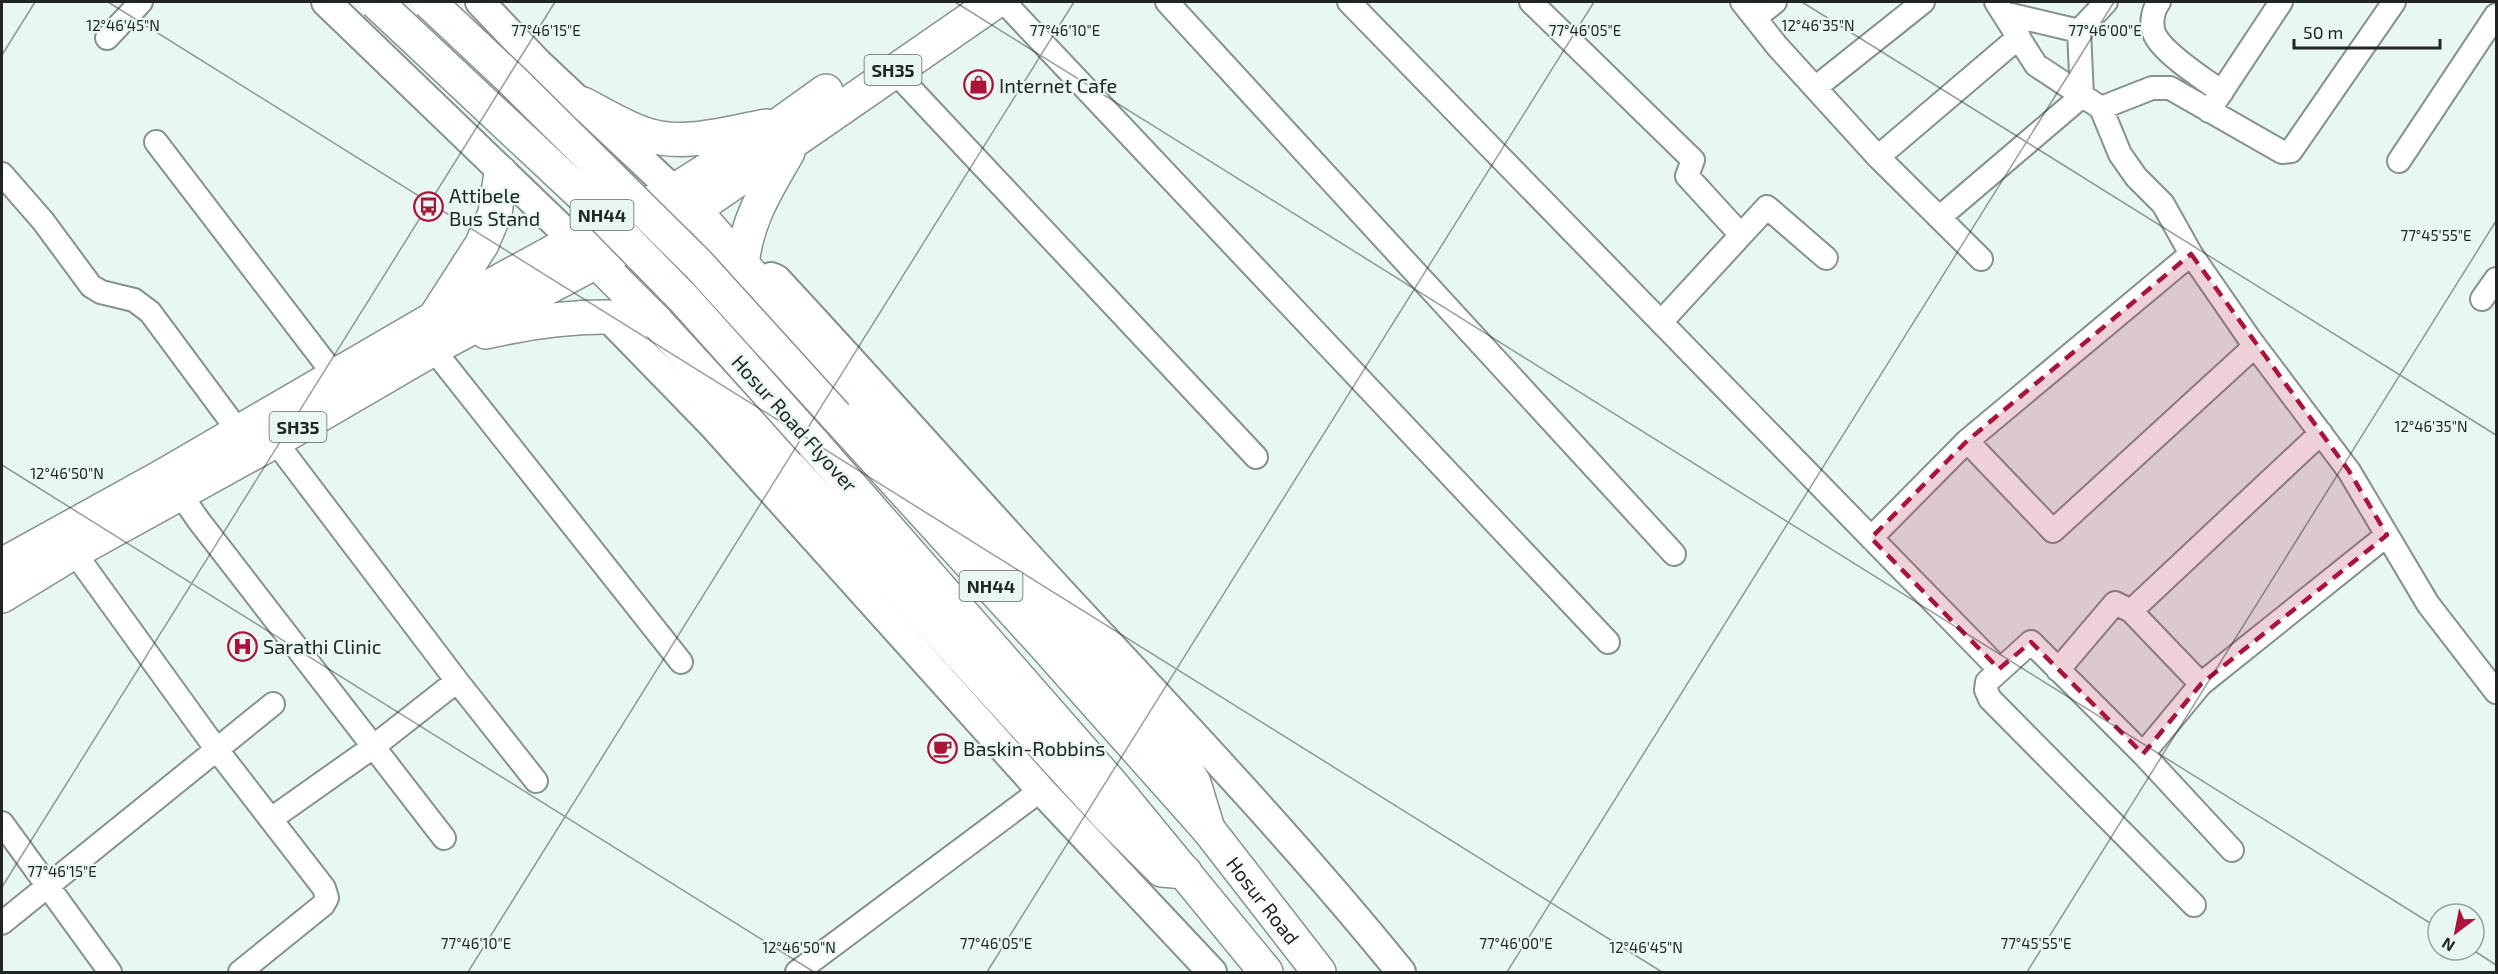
<svg xmlns="http://www.w3.org/2000/svg" width="2498" height="974" font-family="'Exo 2',sans-serif">
<style>
.lines{fill:none;stroke-linecap:round;stroke-linejoin:round}
.minor-casing{stroke:#85928e;stroke-width:26}
.tertiary-casing{stroke:#85928e;stroke-width:32}
.primary-casing{stroke:#85928e;stroke-width:36}
.trunk-casing{stroke:#85928e;stroke-width:36}
.minor{stroke:#fff;stroke-width:22}
.tertiary{stroke:#fff;stroke-width:28}
.primary{stroke:#fff;stroke-width:33}
.trunk{stroke:#fff;stroke-width:33}
.trunk-bridge-casing{stroke:#85928e;stroke-width:36;stroke-linecap:butt}
.trunk-bridge{stroke:#fff;stroke-width:33}
.marked{fill:#aa133a;fill-opacity:0.2;stroke:#aa133a;stroke-width:4.5;stroke-dasharray:12 8;stroke-linejoin:round}
.ticks{fill:none;stroke:#212625;stroke-width:1.5;stroke-opacity:0.45}
.labels{text-anchor:middle;dominant-baseline:central;stroke-width:4.5;stroke-linejoin:round;paint-order:stroke}
.shield{fill:#e9f7f3;stroke:#5d6563;stroke-width:1.5}
.shield-label{font-size:18px;font-weight:bold;fill:#212625}
.poi-label{font-size:20px;fill:#212625;stroke:#e9f7f3;text-anchor:start}
.street-label{font-size:20px;fill:#212625;stroke:#e9f7f3}
.ticks-label{font-size:15px;text-anchor:middle;fill:#212625;stroke:#e9f7f3;stroke-width:4.5;stroke-linejoin:round;paint-order:stroke}
</style>
<rect width="100%" height="100%" fill="#e9f7f3"/>
<g class="lines">
<defs>
<path id="minor" d="M1004,2L1608,642
M1167,2L1674,554
M1349,2L1999,669
M1531,2L1693,160L1687,176L1741,235
M1742,2L1777,46L1878,157L1981,259
M1996,2L2036,65L2101,108L2120,154L2136,177L2163,204L2191,254L2249,338L2349,471L2428,604L2496,692
M2159,2C2152,11 2150,27 2156,37C2166,55 2205,80 2222,92
M2003,13L2079,31
M1755,18L1775,2
M107,38L141,2
M893,70L1256,457
M1815,88L1923,2
M2101,108L2152,88H2170L2282,152L2291,151L2394,2
M2209,111L2281,2
M156,142L336,377
M1878,157L2019,37
M2399,161L2496,15
M2,174L43,221L91,286L101,292L134,300L150,312L239,432
M1940,217L2082,96L2079,31L2106,2
M2191,254L1967,441L2053,531L2255,346
M2482,299L2496,279
M1661,322L1767,207L1826,258
M433,349L681,662
M275,441L457,681L536,781
M172,482L199,521L444,838
M1871,538L1967,441
M74,552L217,750L324,888L327,898L323,905L240,972
M2131,611L2321,433
M2058,670L2115,603L2131,611L2201,684
M2143,754L2201,684L2387,535
M271,819L373,747L457,681
M2,823L110,972
M2194,905L1990,699L1986,690L1987,682L2031,642L2143,754L2232,850
M2,923L273,704
M797,972L1041,790"/>
<path id="tertiary" d="M326,2L588,254
M480,2L538,63L689,205
M771,277L776,279C872,382 965,488 1060,591C1176,716 1294,840 1401,972
M607,316L712,424L1041,790L1212,972"/>
<path id="primary" d="M583,104C605,115 627,130 651,136C687,146 731,132 767,126
M742,266C746,221 766,190 788,152
M437,314L482,244L495,213L501,173
M486,332C542,319 599,312 656,321
M2,565L163,476L474,295L573,241L674,191L780,124L826,91
M2,596L74,552L275,441L445,342L694,210L995,2"/>
<g id="trunk">
<path d="M694,210L1083,648L1165,736L1194,783L1208,829"/>
<path d="M597,262L656,321L1107,815L1162,870L1185,872"/>
<path id="s1" d="M836,416L1039,639L1208,829L1319,972"/>
<path d="M813,443L1114,787L1266,972"/>
</g>
</defs>
<use href="#minor" class="minor-casing"/>
<use href="#tertiary" class="tertiary-casing"/>
<use href="#primary" class="primary-casing"/>
<use href="#trunk" class="trunk-casing"/>
<use href="#minor" class="minor"/>
<use href="#tertiary" class="tertiary"/>
<use href="#primary" class="primary"/>
<use href="#trunk" class="trunk"/>
<defs>
<path id="trunk-bridge" d="M376,2L582,195L684,299L813,443
M429,2L512,80L698,264L836,416"/>
</defs>
<use href="#trunk-bridge" class="trunk-bridge-casing"/>
<use href="#trunk-bridge" class="trunk-bridge"/>
</g>
<path class="marked" d="M2191,254L2349,471L2387,535L2201,684L2143,754L2031,642L1999,669L1871,538L1967,441Z"/>
<path class="ticks" d="M108,2L1662,972M955,2L2438,928M1802,2L2496,435M2,55L35,2M2,465L814,972M2,887L555,2M2473,950L2496,965M468,972L1074,2M987,972L1594,2M1507,972L2114,2M2027,972L2496,221"/>
<defs>
<symbol id="shop-ring" viewBox="-11 -11 22 22"><circle r="9.5" fill="#e9f7f3" stroke="#aa133a" stroke-width="1.5"/><path d="M-5-2.5h2.3a2.7 3.5 0 0 1 5.4 0H5L5.5 6h-11ZM-1.5-2.5h3a1.5 2.3 0 0 0-3 0Z" fill="#aa133a"/></symbol>
<symbol id="bus-ring" viewBox="-11 -11 22 22"><circle r="9.5" fill="#e9f7f3" stroke="#aa133a" stroke-width="1.5"/><path d="M-5-6H5V4H4V6H2V4H-2V6H-4V4H-5ZM-3.5-4V0h7V-4ZM-3.5 1.2v1.5H-2V1.2ZM2 1.2v1.5H3.5V1.2Z" fill="#aa133a"/></symbol>
<symbol id="hospital-ring" viewBox="-11 -11 22 22"><circle r="9.5" fill="#e9f7f3" stroke="#aa133a" stroke-width="1.5"/><path d="M-5-5h3v3.5h4V-5h3V5h-3V1.5h-4V5h-3Z" fill="#aa133a"/></symbol>
<symbol id="cafe-ring" viewBox="-11 -11 22 22"><circle r="9.5" fill="#e9f7f3" stroke="#aa133a" stroke-width="1.5"/><path d="M-5.5-4.5H6V0H3Q3 3.5 0 3.5H-2.5Q-5.5 3.5-5.5 0ZM3-3.2v2h1.7v-2ZM-6 4.5H4V6H-6Z" fill="#aa133a"/></symbol>
</defs>
<g fill-rule="evenodd">
<use href="#shop-ring" x="962" y="68" width="33" height="33"/>
<use href="#bus-ring" x="412" y="190" width="33" height="33"/>
<use href="#hospital-ring" x="226" y="630" width="33" height="33"/>
<use href="#cafe-ring" x="926" y="732" width="33" height="33"/>
</g>
<g class="labels">
<g class="shield">
<rect x="864.5" y="55" width="57" height="30" rx="4.5"/>
<rect x="570.5" y="200" width="63" height="30" rx="4.5"/>
<rect x="269.5" y="412" width="57" height="30" rx="4.5"/>
<rect x="959.5" y="571" width="63" height="30" rx="4.5"/>
</g>
<g class="shield-label">
<text x="893" y="70">SH35</text>
<text x="602" y="215">NH44</text>
<text x="298" y="427">SH35</text>
<text x="991" y="586">NH44</text>
</g>
<g class="poi-label">
<text x="999" y="85">Internet Cafe</text>
<text x="449" y="195">Attibele<tspan x="449" dy="23">Bus Stand</tspan></text>
<text x="263" y="646">Sarathi Clinic</text>
<text x="963" y="748">Baskin-Robbins</text>
</g>
<g class="street-label">
<text transform="translate(795 423) rotate(48)">Hosur Road Flyover</text>
<text stroke="none"><textPath href="#s1" startOffset="646">Hosur Road</textPath></text>
</g>
</g>
<g class="ticks-label">
<text x="123" y="31">12°46'45"N</text>
<text x="1818" y="31">12°46'35"N</text>
<text x="546" y="36">77°46'15"E</text>
<text x="1065" y="36">77°46'10"E</text>
<text x="1585" y="36">77°46'05"E</text>
<text x="2105" y="36">77°46'00"E</text>
<text x="2436" y="241">77°45'55"E</text>
<text x="2431" y="432">12°46'35"N</text>
<text x="67" y="479">12°46'50"N</text>
<text x="62" y="877">77°46'15"E</text>
<text x="476" y="949">77°46'10"E</text>
<text x="996" y="949">77°46'05"E</text>
<text x="1516" y="949">77°46'00"E</text>
<text x="2036" y="949">77°45'55"E</text>
<text x="799" y="953">12°46'50"N</text>
<text x="1646" y="953">12°46'45"N</text>
</g>
<rect width="2498" height="974" fill="none" stroke="#212625" stroke-width="6"/>
<g transform="translate(2456 932) rotate(212)"><circle r="28" fill="#e9f7f3" stroke="#99a3a1" stroke-width="1.5"/>
<path d="M0-4.5L10 22L0 15L-10 22Z" fill="#aa133a"/>
<text y="-9" font-size="16" font-weight="bold" text-anchor="middle" fill="#212625">N</text>
</g>
<path d="M2294 39v9h146v-9" fill="none" stroke="#212625" stroke-width="3"/>
<text x="2303" y="39" font-size="18" fill="#212625" stroke="#e9f7f3" stroke-width="4.5" paint-order="stroke">50 m</text>
</svg>
